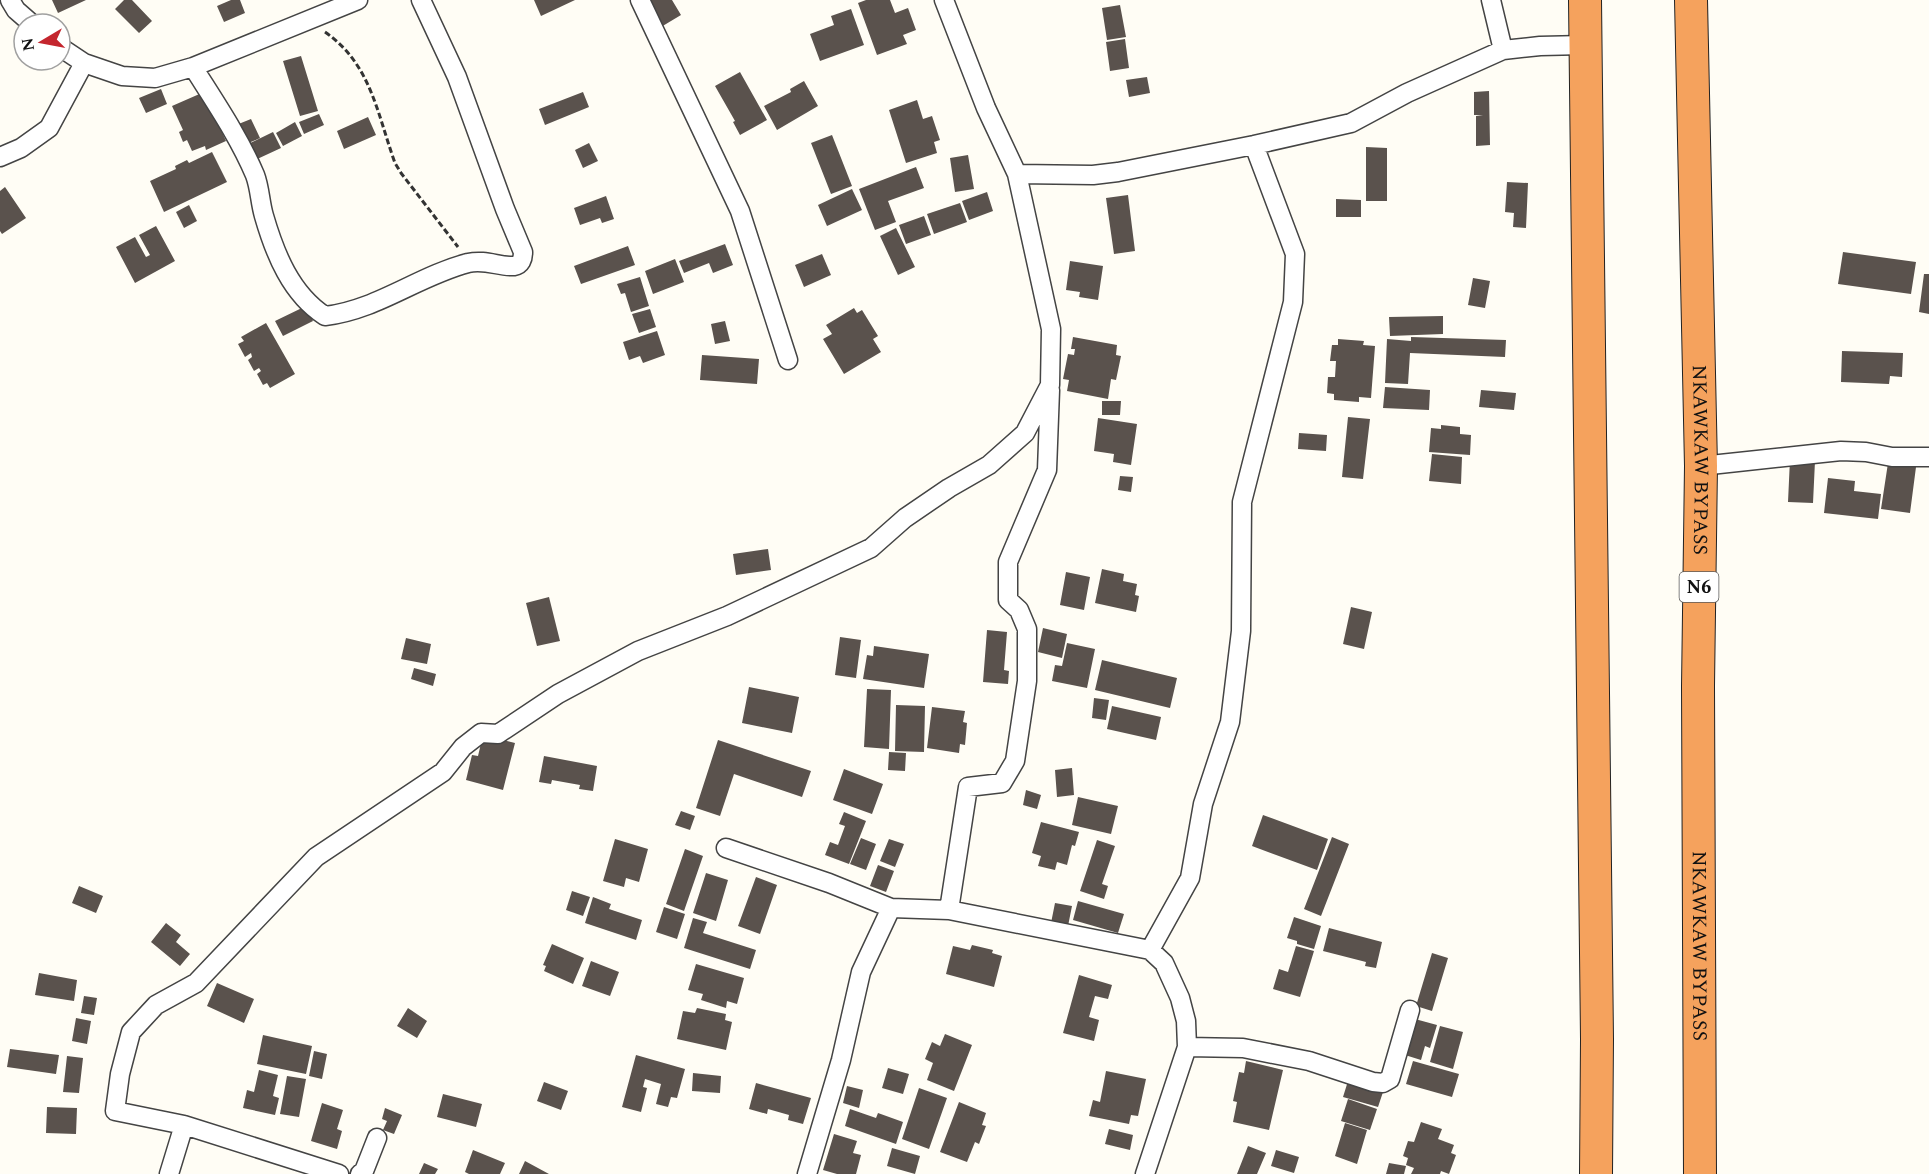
<svg xmlns="http://www.w3.org/2000/svg" width="1929" height="1174" font-family="Spectral,serif">
<style>
.building{fill:#5a524d}
.lines{fill:none;stroke-linecap:round;stroke-linejoin:round}
.street-casing{stroke:#444;stroke-width:21}
.highway-casing{stroke:#222;stroke-width:34}
.path{stroke:#333;stroke-width:3;stroke-dasharray:6 3;stroke-linecap:butt}
.street{stroke:#fff;stroke-width:18}
.highway{stroke:#f5a25d;stroke-width:32}
.labels{text-anchor:middle;dominant-baseline:central;stroke-width:6;stroke-linejoin:round;paint-order:stroke}
.shield{fill:#fff;stroke:#585858;stroke-width:1.5}
.shield-label{font-size:18px;font-weight:bold;fill:#111}
.street-label{font-size:20px;fill:#111;stroke:#fff}
</style>
<rect width="100%" height="100%" fill="#fffdf5"/>
<path class="building" d="M52,0H86L58,13Z
M124,0H132L152,21L139,33L115,9Z
M231,0H240L245,13L224,22L217,6Z
M534,0H575L541,16Z
M644,0H672L681,15L661,27Z
M866,0H890L895,13L908,8L916,30L903,35L907,44L877,55L858,3Z
M1120,5L1126,37L1107,40L1102,8Z
M851,9L864,45L820,61L810,34L834,25L831,16Z
M1125,39L1129,68L1110,71L1106,42Z
M301,56L318,111L300,116L283,61Z
M740,72L767,120L740,135L733,122L735,121L715,86Z
M1147,77L1150,93L1129,97L1126,80Z
M804,81L818,106L777,130L764,106L791,92L790,89Z
M161,89L167,104L146,113L139,98Z
M1489,91L1490,145L1476,146V116L1483,115H1474V92Z
M204,92L226,141L206,150L205,146L192,151L187,140L183,142L179,132L183,130L172,106Z
M583,92L589,107L545,125L539,109Z
M917,100L923,119L932,116L940,140L934,142L937,153L906,163L889,110Z
M319,114L324,125L304,134L299,122Z
M368,117L376,135L344,149L337,131Z
M251,119L260,138L244,145L236,125Z
M295,122L302,136L283,146L276,133Z
M273,132L281,148L251,162L244,146Z
M832,135L852,186L831,194L811,143Z
M589,143L598,161L583,168L575,150Z
M1366,147L1387,148V201H1366Z
M212,152L227,182L164,212L150,181L176,169L175,166L187,160L189,163Z
M968,155L974,189L955,192L950,158Z
M916,167L924,188L888,201L896,222L875,230L859,189Z
M1507,182L1528,183L1526,228L1513,227L1514,213L1505,212Z
M5,187L26,218L2,234L0,231V191Z
M852,189L862,210L827,226L818,205Z
M987,192L993,211L969,220L962,201Z
M1128,195L1135,251L1114,254L1106,198Z
M606,196L614,219L602,223L600,218L580,225L574,208Z
M1336,199L1361,200V217H1336Z
M960,203L967,222L934,234L927,214Z
M189,205L197,221L184,228L176,212Z
M924,216L931,235L906,244L899,225Z
M156,226L175,261L135,283L116,247L135,237L146,257L150,255L139,235Z
M896,228L915,267L898,275L880,236Z
M725,244L733,265L713,273L709,263L684,273L679,261Z
M628,246L635,265L581,284L574,266Z
M1843,252L1916,262L1911,294L1838,284Z
M822,254L831,275L804,287L795,265Z
M675,259L684,282L653,294L645,271Z
M1070,261L1103,266L1098,300L1079,297L1080,292L1066,290Z
M1924,274H1929V314L1919,312Z
M640,277L649,306L631,312L625,293L621,294L617,284Z
M1473,278L1490,281L1485,308L1468,305Z
M306,306L313,321L283,336L275,321Z
M854,308L857,313L862,310L878,336L873,339L881,352L844,374L823,339L832,334L826,325Z
M650,309L656,327L639,333L632,314Z
M1443,316V334L1390,336L1389,317Z
M725,321L730,341L715,344L711,324Z
M266,323L295,374L270,388L267,383L263,385L257,374L261,371L259,368L254,371L248,360L252,357L251,353L245,357L238,344L244,341L241,337Z
M657,331L665,355L643,363L640,356L629,360L623,342Z
M1073,337L1117,345L1116,355L1121,356L1116,380L1111,379L1108,399L1067,391L1069,380L1063,379L1068,354L1074,355L1075,349H1071Z
M1411,337L1506,340L1505,357L1410,353L1408,384L1385,383L1387,339L1411,341Z
M1338,339L1364,341L1363,345L1375,346L1371,398L1359,397V402L1334,400V394L1327,393L1328,377H1335L1336,361H1330L1332,345H1338Z
M1842,351L1903,353L1902,377L1890,376L1889,384L1841,382Z
M702,355L759,359L757,384L700,380Z
M1385,387L1430,390L1429,410L1383,408Z
M1481,390L1516,393L1514,410L1479,407Z
M1102,401H1121L1120,415H1102Z
M1348,417L1370,419L1363,479L1342,477Z
M1098,418L1137,424L1131,465L1113,462L1114,454L1094,451Z
M1441,425L1460,427V434L1471,435L1470,455L1429,452L1431,428L1441,429Z
M1299,433L1327,435L1326,451L1298,449Z
M1432,454L1462,457L1461,484L1429,481Z
M1790,459L1815,461L1813,503L1788,502Z
M1888,463L1916,467L1910,513L1881,509Z
M1120,476L1133,477L1131,492L1118,490Z
M1828,478L1855,481L1854,491L1881,494L1878,519L1824,513Z
M768,549L771,570L736,575L733,554Z
M1102,569L1124,574L1123,581L1137,584L1135,595L1139,596L1136,612L1095,603Z
M1066,572L1090,577L1084,610L1060,605Z
M549,597L560,641L537,646L526,603Z
M1351,607L1372,612L1364,649L1343,644Z
M1043,628L1067,634L1062,658L1038,652Z
M987,630L1007,632L1004,670L1009,671L1008,684L983,682Z
M840,637L861,640L856,678L835,675Z
M406,638L431,644L427,664L401,659Z
M1067,643L1095,649L1087,688L1052,681L1055,665L1062,666Z
M874,646L929,654L924,688L863,679L867,655L873,656Z
M1102,660L1177,678L1170,708L1095,690Z
M414,668L436,674L433,686L411,679Z
M749,687L799,697L792,733L742,723Z
M867,689L891,690L889,749L864,747Z
M1094,698L1109,700L1106,720L1092,718Z
M896,705L925,706L924,752L895,751Z
M1112,706L1161,717L1156,740L1107,729Z
M932,707L965,711L963,722L967,723L965,745L960,744L959,753L927,748Z
M483,735L515,743L503,790L466,780L472,755L478,756Z
M718,740L811,771L802,797L734,774L720,816L696,808Z
M889,752L906,753L905,771L888,770Z
M544,756L597,766L593,791L579,789L580,785L552,780L551,784L539,782Z
M1072,768L1074,795L1057,797L1055,770Z
M844,769L883,784L872,814L833,800Z
M1026,790L1041,795L1037,809L1023,805Z
M1078,797L1118,806L1111,834L1072,825Z
M681,811L695,816L690,830L675,825Z
M844,812L866,821L849,864L825,855L830,842L838,845L845,826L839,824Z
M1263,815L1328,839L1317,870L1252,846Z
M1041,822L1079,832L1075,846L1072,845L1067,865L1057,862L1055,870L1038,866L1041,856L1032,853Z
M1332,837L1349,844L1321,916L1304,909Z
M861,838L876,844L866,870L850,864Z
M615,839L648,849L639,882L626,878L624,887L603,881Z
M889,839L904,844L895,867L880,861Z
M1097,840L1115,846L1102,884L1108,886L1104,899L1080,891Z
M685,849L703,856L684,911L666,904Z
M878,865L894,871L886,892L870,886Z
M706,873L728,880L716,921L693,913Z
M756,877L777,885L760,934L738,926Z
M79,886L103,896L96,913L72,903Z
M572,891L590,897L583,916L566,910Z
M593,897L611,904L609,909L642,920L636,940L585,923Z
M1078,901L1124,914L1118,933L1073,920Z
M1055,903L1072,906L1068,926L1051,923Z
M664,907L685,914L677,939L656,932Z
M1294,917L1321,926L1314,949L1297,944V941L1287,938Z
M693,918L707,922L703,933L756,950L750,969L684,948Z
M166,923L181,935L176,942L190,954L180,966L151,942Z
M1329,928L1382,942L1376,968L1365,966L1366,962L1323,951Z
M552,944L584,958L573,984L544,971L546,966L543,965Z
M972,945L993,950L992,953L1002,956L994,987L946,974L953,946L970,950Z
M1296,946L1314,951L1300,997L1273,989L1279,969L1288,972Z
M1432,953L1448,958L1432,1011L1416,1006Z
M591,961L619,972L610,996L582,986Z
M696,964L744,978L737,1004L727,1001L726,1008L701,1000L703,994L688,990Z
M39,973L77,980L74,1001L35,995Z
M1079,975L1112,985L1108,999L1095,996L1089,1017L1099,1020L1094,1041L1063,1033Z
M217,983L254,999L244,1023L207,1006Z
M84,996L97,998L94,1015L81,1013Z
M408,1008L427,1021L417,1038L397,1026Z
M697,1008L726,1014L725,1020L732,1022L726,1050L677,1039L683,1011L695,1013Z
M76,1018L91,1021L87,1044L72,1041Z
M1415,1019L1437,1025L1430,1048L1425,1046L1421,1060L1405,1055Z
M1440,1026L1463,1032L1453,1069L1430,1062Z
M945,1034L972,1045L954,1091L927,1080L933,1063L925,1059L932,1042L940,1046Z
M263,1035L312,1046L306,1074L257,1064Z
M10,1049L59,1055L56,1074L7,1067Z
M314,1051L327,1054L322,1079L309,1076Z
M636,1055L685,1069L677,1098L671,1097L668,1107L656,1104L661,1084L645,1079L643,1087L647,1088L641,1112L622,1107Z
M67,1056L83,1058L79,1093L63,1092Z
M1246,1061L1283,1070L1269,1130L1233,1122L1237,1102L1233,1101L1239,1072L1244,1073Z
M1413,1061L1459,1074L1452,1097L1406,1084Z
M888,1068L909,1074L903,1094L882,1088Z
M259,1070L278,1075L273,1096L279,1098L275,1115L243,1108L247,1090L254,1092Z
M1106,1071L1146,1079L1138,1116L1131,1115L1129,1124L1089,1116L1093,1100L1100,1102Z
M693,1073L721,1076L720,1093L692,1091Z
M287,1076L306,1079L299,1117L280,1114Z
M1348,1081L1383,1092L1378,1107L1343,1097Z
M544,1082L568,1091L561,1110L537,1101Z
M756,1083L811,1098L803,1124L788,1120L789,1115L768,1109L767,1114L749,1109Z
M847,1086L863,1090L859,1108L843,1103Z
M919,1088L947,1098L929,1149L902,1139Z
M443,1094L482,1104L476,1127L437,1117Z
M1348,1099L1377,1109L1370,1130L1341,1121Z
M959,1102L986,1113L982,1125L986,1126L979,1144L975,1142L967,1162L940,1152Z
M322,1103L343,1110L337,1129L342,1131L337,1149L311,1141Z
M47,1107L77,1108L76,1134L46,1133Z
M385,1108L402,1115L394,1134L383,1130L387,1121L382,1119Z
M850,1109L876,1118L878,1113L903,1122L896,1144L845,1126Z
M1421,1122L1442,1129L1438,1139L1454,1145L1451,1153L1456,1155L1449,1174L1441,1171L1440,1174H1411L1414,1168L1406,1165L1408,1158L1403,1156L1408,1141L1414,1142Z
M1345,1123L1367,1130L1357,1164L1335,1156Z
M1109,1129L1133,1135L1130,1150L1105,1144Z
M834,1134L857,1141L853,1153L861,1155L856,1174H837L823,1170Z
M1248,1146L1266,1153L1257,1174H1237Z
M892,1148L920,1156L915,1174L887,1166Z
M473,1150L505,1163L500,1174H469L465,1172Z
M1276,1150L1299,1157L1294,1173L1271,1166Z
M525,1161L549,1174H519Z
M424,1163L438,1169L435,1174H419Z
M1389,1163L1406,1166L1404,1174H1386Z"/>
<g class="lines">
<defs>
<path id="street" d="M10,0L16,10L32,24
M640,0L740,211L788,360
M944,0L986,108L1017,174L1093,175L1118,172L1254,145L1351,123L1407,93L1503,50L1540,46L1584,45
M1491,0L1503,50
M60,47L84,63L122,76L155,78L193,67L358,0
M193,67C215,102 239,137 255,175C260,188 260,203 264,216C275,254 291,294 325,316C377,310 418,276 468,263C486,259 499,267 514,266C521,265 523,259 523,252L505,209L457,77L421,0
M0,157L21,148L49,128L84,63
M1701,466L1841,451L1866,452L1892,457H1929
M726,848L829,883L891,908L949,910L1150,950L1164,963L1180,998L1186,1021L1187,1047L1145,1174
M949,910L968,787L1002,783L1015,761L1027,681V629L1019,610L1008,600V562L1047,470L1050,390
M1150,950L1190,878L1203,804L1230,722L1241,631L1242,502L1293,302L1295,254L1254,145
M1187,1047L1243,1048L1309,1061L1373,1082L1383,1083L1390,1079L1410,1010
M169,1174L184,1125
M339,1174L184,1125L115,1111L120,1074L131,1032L156,1005L196,983L316,857L443,772L463,747L481,733L498,734L558,694L638,651L727,616L871,548L905,518L949,488L989,465L1025,433L1050,385L1051,329L1017,174
M360,1174L364,1171L377,1138
M807,1174L841,1060L861,972L891,908"/>
<g id="highway">
<path d="M1585,0L1597,1039L1596,1174"/>
<path id="s1" d="M1691,0L1701,466L1698,686L1700,1174"/>
</g>
</defs>
<use href="#street" class="street-casing"/>
<use href="#highway" class="highway-casing"/>
<path class="path" d="M325,32C371,64 377,113 395,163L401,173L458,247"/>
<use href="#street" class="street"/>
<use href="#highway" class="highway"/>
</g>
<g class="labels">
<rect class="shield" x="1679.5" y="572" width="39" height="30" rx="4.5"/>
<g class="shield-label">
<text x="1699" y="587">N6</text>
</g>
<g class="street-label">
<text stroke="none"><textPath href="#s1" startOffset="460">NKAWKAW BYPASS</textPath></text>
<text stroke="none"><textPath href="#s1" startOffset="946">NKAWKAW BYPASS</textPath></text>
</g>
</g>
<g transform="translate(42 42) rotate(260)"><circle r="28" fill="#ffffff" stroke="#a0a0a0" stroke-width="1.5"/>
<path d="M0-4.5L10 22L0 15L-10 22Z" fill="#c4262e"/>
<text y="-9" font-size="16" font-weight="bold" text-anchor="middle" fill="#111111">N</text>
</g>
</svg>
